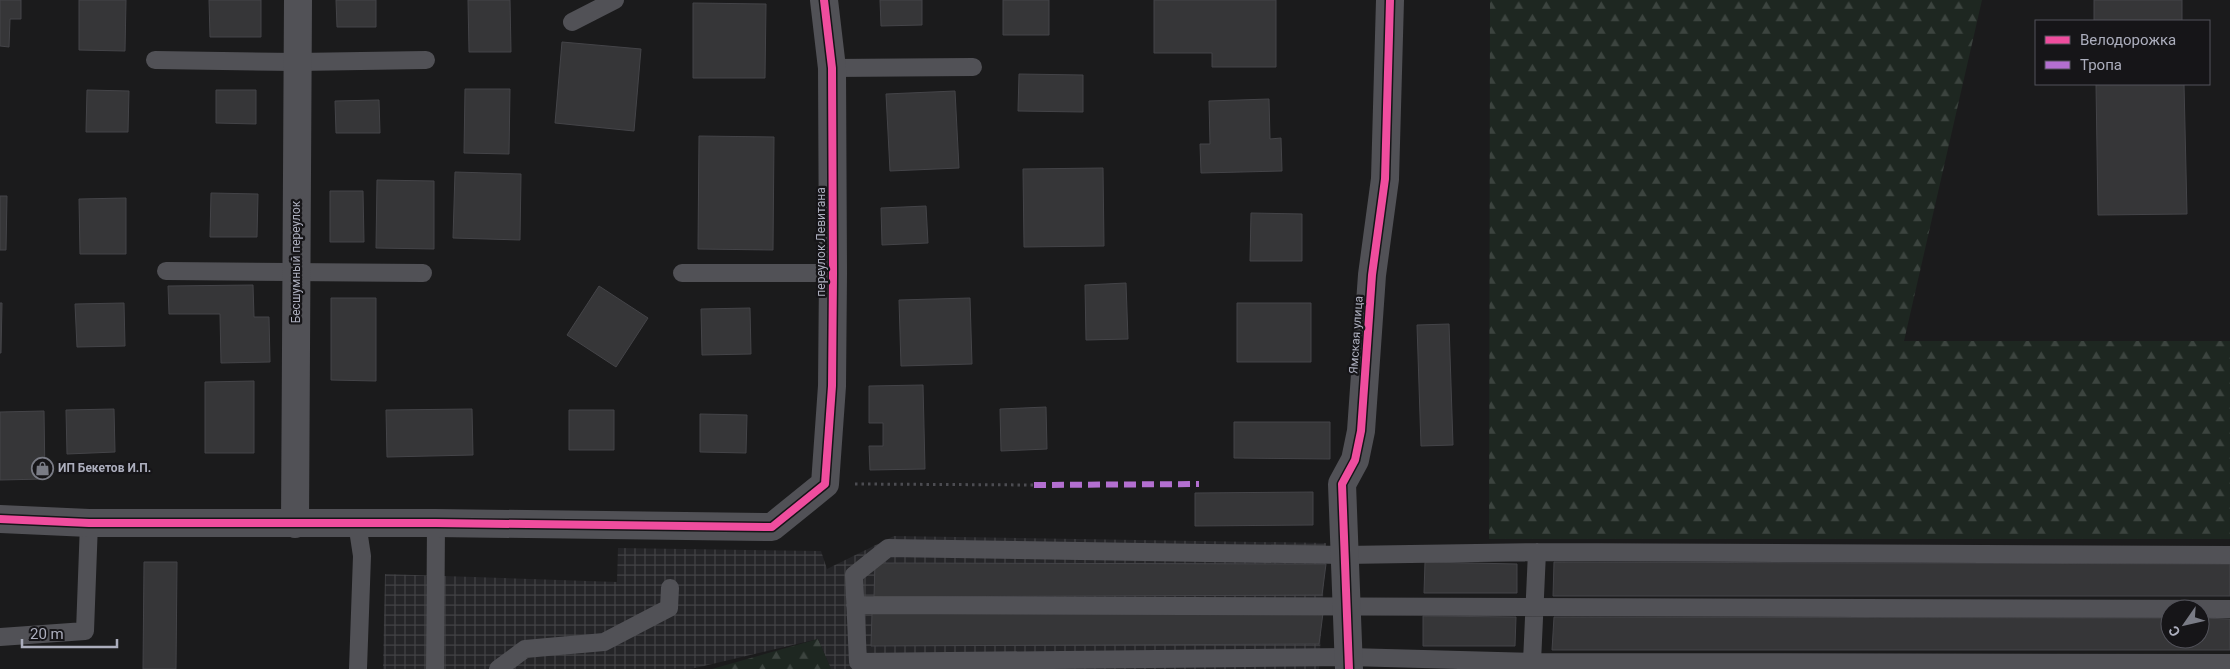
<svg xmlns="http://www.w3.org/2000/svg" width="2230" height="669" font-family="Roboto,sans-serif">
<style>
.industrial{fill:url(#industrial-grid)}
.forest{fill:url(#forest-firs)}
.building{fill:#363638;stroke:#444448}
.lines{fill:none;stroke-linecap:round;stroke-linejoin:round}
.path{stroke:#4c4c51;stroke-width:3;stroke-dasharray:2.5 4;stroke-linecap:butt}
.lane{stroke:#515156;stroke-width:18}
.street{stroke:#515156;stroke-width:28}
.quiet{stroke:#b36fd0;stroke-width:6;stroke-dasharray:12 6;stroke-linecap:butt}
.cycleway-casing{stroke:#161518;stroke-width:11}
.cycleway{stroke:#ef4d9e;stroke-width:8}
.labels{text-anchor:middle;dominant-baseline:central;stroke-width:4.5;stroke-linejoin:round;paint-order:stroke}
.street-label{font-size:12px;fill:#acaebd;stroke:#161518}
.poi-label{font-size:12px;font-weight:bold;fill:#acaebd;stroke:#161518;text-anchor:start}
</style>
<defs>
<pattern id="industrial-grid" width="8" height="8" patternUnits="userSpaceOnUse" patternTransform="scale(1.25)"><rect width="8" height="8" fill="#252528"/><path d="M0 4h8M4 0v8" fill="none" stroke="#424245"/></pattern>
<pattern id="forest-firs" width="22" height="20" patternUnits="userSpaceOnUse" patternTransform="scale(1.25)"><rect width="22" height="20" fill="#1e2721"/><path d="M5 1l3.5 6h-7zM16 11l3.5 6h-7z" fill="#3c443f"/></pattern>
</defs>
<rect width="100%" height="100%" fill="#1b1b1c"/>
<path class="industrial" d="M894,536L1326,543L1319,669H831L818,639L691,669H383L385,574L617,582L618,548L821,551L827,569Z"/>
<path class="forest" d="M1490,0H1982L1904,341H2230V539H1489Z
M818,639L831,669H712Z"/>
<path class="building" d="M0,0H21V19H10L9,47L0,46Z
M79,0H126L125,51L79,50Z
M209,0H261V37H210Z
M336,0H376V27H337Z
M468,0H510L511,52H469Z
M880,0H922V25L881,26Z
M1003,0H1049V35H1003Z
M1154,0H1276V67H1212V53H1154Z
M2094,0H2182V21H2094Z
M693,3L766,4L765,78H693Z
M562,42L641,49L634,131L555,123Z
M1019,74L1083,75V112L1018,111Z
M2096,84H2184L2187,214L2098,215Z
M465,89H510L509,154L464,153Z
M87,90L129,91L128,132H86Z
M216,90H256V124L216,123Z
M955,91L959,168L890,171L886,94Z
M1269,99L1270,139L1281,138L1282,171L1201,173L1200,144H1210L1209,101Z
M379,100L380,133H336L335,101Z
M699,136L774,137L773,250L698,249Z
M1103,168L1104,246L1024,247L1023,169Z
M455,172L521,174L520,240L453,238Z
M377,180L434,181V249L376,248Z
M330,191H363L364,242H330Z
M211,193L258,194L257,237H210Z
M0,196H7L6,250H0Z
M126,198V254H80L79,199Z
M926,206L928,243L882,245L881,208Z
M1251,213L1302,214V261H1250Z
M1126,283L1128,339L1086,340L1085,285Z
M253,285L254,317H269L270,362L221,363L220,314H169L168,286Z
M599,286L648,318L616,367L567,335Z
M331,298H376V381L331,380Z
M970,298L972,364L901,366L899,300Z
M0,303H2L1,353H0Z
M124,303L125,346L77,347L75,304Z
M1237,303H1311V362H1237Z
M750,308L751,354L702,355L701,309Z
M1449,324L1453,445L1421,446L1417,325Z
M254,381V453H205V382Z
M923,385L925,469L870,470L869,446H883V423H869V386Z
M1046,407L1047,449L1001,451L1000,409Z
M114,409L115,452L67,454L66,410Z
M472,409L473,455L387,457L386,410Z
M569,410H614V450H569Z
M44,411L45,479L0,480V412Z
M700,414L747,415L746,453L700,452Z
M1234,422H1330V459L1234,458Z
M1313,492V525L1195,526V493Z
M144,562H177L176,669H143Z
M1425,562L1517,564V593H1424Z
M1554,562L2230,564V596H1553Z
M875,563L1326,564L1322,595L874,597Z
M872,613H1323L1319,644L871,646Z
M1423,616L1516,617L1515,646H1423Z
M1554,617L2170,618V639H2200V618L2230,619V650H1552Z"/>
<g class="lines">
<path class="path" d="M855,484L1034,485"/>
<path class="lane" d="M572,22L615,0
M155,60L297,62L426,60
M832,68L973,67
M166,271L423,273
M682,273H833
M357,523L362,556L358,669
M2230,555L1537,552L1344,555L888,548L854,575L858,662L1349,657L1532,662L2230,663
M855,605L2230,609
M0,637L85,631L89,523
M1532,662L1537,552
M435,669L436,523
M498,669L525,649L604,642L669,608L670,588"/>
<path class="street" d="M0,519L89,523H436L772,527L825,484L832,386L833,273L832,68L824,0
M295,524L298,0
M1349,669L1342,484L1355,460L1361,431L1372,275L1385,179L1390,0"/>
<path class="quiet" d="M1034,485L1199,484"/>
<defs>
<path id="cycleway" d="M0,519L89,523H436L772,527L825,484L832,386L833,273L832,68L824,0
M1349,669L1342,484L1355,460L1361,431L1372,275L1385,179L1390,0"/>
</defs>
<use href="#cycleway" class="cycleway-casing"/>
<use href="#cycleway" class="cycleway"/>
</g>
<defs>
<symbol id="shop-ring" viewBox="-11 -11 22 22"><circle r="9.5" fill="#161518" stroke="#797b85" stroke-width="1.5"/><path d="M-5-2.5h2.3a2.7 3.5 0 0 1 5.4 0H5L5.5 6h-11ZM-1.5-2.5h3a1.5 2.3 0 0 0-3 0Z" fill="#797b85"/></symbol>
</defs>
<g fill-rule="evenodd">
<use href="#shop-ring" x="30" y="456" width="25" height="25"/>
</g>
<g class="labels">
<g class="street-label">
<text transform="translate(821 242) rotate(-90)">переулок Левитана</text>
<text transform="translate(296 262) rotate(-90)">Бесшумный переулок</text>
<text transform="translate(1356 335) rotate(-86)">Ямская улица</text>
</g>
<g class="poi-label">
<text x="58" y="468">ИП Бекетов И.П.</text>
</g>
</g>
<rect x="2035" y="20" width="175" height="65" fill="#161518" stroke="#52525a"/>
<rect x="2045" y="36" width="25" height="8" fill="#ef4d9e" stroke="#52525a"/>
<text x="2080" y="45" font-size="15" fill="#acaebd">Велодорожка</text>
<rect x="2045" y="61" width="25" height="8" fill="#b36fd0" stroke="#52525a"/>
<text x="2080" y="70" font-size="15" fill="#acaebd">Тропа</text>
<g transform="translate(2185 624) rotate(236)"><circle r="24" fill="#161518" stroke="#52525a"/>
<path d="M0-4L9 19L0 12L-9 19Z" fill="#797b85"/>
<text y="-8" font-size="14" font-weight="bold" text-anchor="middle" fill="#acaebd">С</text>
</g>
<path d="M22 639v8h95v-8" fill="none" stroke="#acaebd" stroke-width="2.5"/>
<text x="30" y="639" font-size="15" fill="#acaebd" stroke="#161518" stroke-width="4" paint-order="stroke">20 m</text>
</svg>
